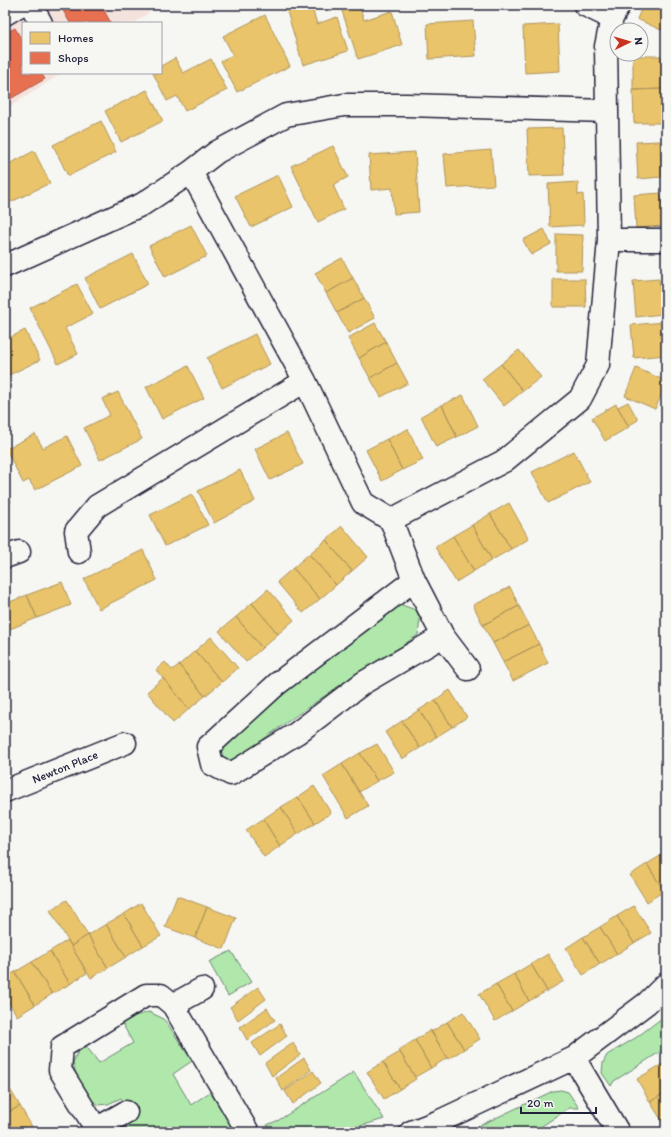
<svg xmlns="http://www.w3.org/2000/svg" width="671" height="1137" font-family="Itim,sans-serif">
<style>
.built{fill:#f4e3dc}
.green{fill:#b0e8ab;stroke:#698573}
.homes{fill:#e9c46a;stroke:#ad935c}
.shops{fill:#e76f51;stroke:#ac584a}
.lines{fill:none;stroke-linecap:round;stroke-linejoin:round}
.minor-casing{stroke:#22223b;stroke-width:25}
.minor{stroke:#f6f6f2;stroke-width:22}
.labels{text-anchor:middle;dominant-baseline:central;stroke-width:4;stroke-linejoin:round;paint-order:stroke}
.street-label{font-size:12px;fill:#22223b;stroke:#f6f6f2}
</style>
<rect width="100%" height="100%" fill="#f6f6f2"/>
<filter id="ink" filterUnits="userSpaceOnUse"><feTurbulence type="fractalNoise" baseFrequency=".025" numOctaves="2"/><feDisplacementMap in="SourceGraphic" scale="8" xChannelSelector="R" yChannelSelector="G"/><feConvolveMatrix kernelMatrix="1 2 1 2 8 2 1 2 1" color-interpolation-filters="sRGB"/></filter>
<g filter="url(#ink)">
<path class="built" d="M5,5H160L134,23H23V73H62L5,110Z"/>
<path class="green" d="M399,604L416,610L420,619L418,635C398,650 376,661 356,675C313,703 271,733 230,764L218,757L222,742L246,725L309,673Z
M231,951L251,982L228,996L209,962Z
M149,1012L162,1018L167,1023L192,1061L173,1074L191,1105L210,1092L236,1132H122L134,1119L121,1098L108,1104L98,1105L88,1097L76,1074L73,1063L77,1053L86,1046L99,1063L133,1043L122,1023L135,1016Z
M666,1013V1048L614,1081L611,1086L602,1073L603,1063L607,1055L637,1037L662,1018Z
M354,1072L384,1119L340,1132H272L267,1125L279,1120Z
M561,1090L568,1092L579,1108H569L533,1132H466L553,1091Z"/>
<path class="homes" d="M285,5H311L317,24L337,17L348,51L303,65Z
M350,5H359L364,20L392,11L402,45L358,59L341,8Z
M643,5H666V19L661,30L637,19Z
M265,15L290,66L237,92L221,61L233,55L223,36Z
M473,21L476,56L429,59L427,24Z
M558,24L560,71L525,73L523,26Z
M633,56H661L662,89L633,90Z
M175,58L183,73L211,59L227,90L185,111L177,96L167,101L153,73H161V66Z
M662,89V123H634L633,90Z
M147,90L163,121L121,142L105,111Z
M101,121L116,152L68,176L53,145Z
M562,128L564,175L529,176L527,129Z
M660,141L662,177L638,179L636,142Z
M333,146L348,177L333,185L344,209L318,222L291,166Z
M491,150L494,185L447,188L444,154Z
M34,151L50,183L5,205V166Z
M415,152L419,212L394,214L392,188L371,190L369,155Z
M278,175L293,207L251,227L235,196Z
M578,182V195L583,194L584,225L550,227L548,184Z
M661,193L663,226L636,228L634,195Z
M191,225L207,256L165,277L149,246Z
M544,229L551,244L531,255L523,240Z
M556,234L583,235L582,271H556Z
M133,254L148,284L100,309L85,278Z
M342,258L353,278L326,293L315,273Z
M353,278L364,298L337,313L326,293Z
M553,279H585L586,307H553Z
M659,279L662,314L636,317L633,281Z
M77,284L93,314L65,328L78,354L58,364L30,308Z
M364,298L375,318L348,333L337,313Z
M665,322L666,355L634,358L631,325Z
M375,323L386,342L359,358L348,338Z
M25,330L40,360L5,377V340Z
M255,334L270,364L222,388L207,358Z
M386,342L397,363L370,378L359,358Z
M519,350L541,377L523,391L501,364Z
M397,363L408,383L381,397L370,378Z
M501,364L523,391L504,406L482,379Z
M188,366L204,398L162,419L146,387Z
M636,368L666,381V385L655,409L625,396Z
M118,392L142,439L100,460L84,428L110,415L102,399Z
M463,395L478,426L457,437L442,405Z
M628,402L638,420L628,426L618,407Z
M616,404L629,427L605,441L592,418Z
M442,405L457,437L436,447L421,416Z
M408,429L423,460L402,470L387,439Z
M287,433L303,464L270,480L255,449Z
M35,434L43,448L67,436L82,466L35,490L29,480L23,483L6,449Z
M387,439L402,470L382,481L366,450Z
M574,451L590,482L548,503L532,472Z
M240,470L255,501L214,523L198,491Z
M5,486L11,502L5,505Z
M192,494L208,525L165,546L150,515Z
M509,503L529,539L511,549L490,514Z
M490,514L511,549L492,560L472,525Z
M472,525L492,560L474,571L453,536Z
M342,526L368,557L352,571L326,540Z
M453,536L474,571L456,582L435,547Z
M326,540L352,571L336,585L309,554Z
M143,550L157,580L99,609L84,579Z
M309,554L336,585L320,599L293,568Z
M293,568L320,599L303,613L277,582Z
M62,582L71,605L37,618L27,595Z
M510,587L519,606L483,625L473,605Z
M268,589L294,620L278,634L252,603Z
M27,595L37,618L5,631V604Z
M252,603L278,634L262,648L236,617Z
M519,606L529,625L493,643L483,625Z
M236,617L262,648L246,662L219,631Z
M529,625L539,644L503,662L493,643Z
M211,637L238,668L222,682L195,651Z
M539,644L548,663L513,681L503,662Z
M195,651L222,682L205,696L179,665Z
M165,662L172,670L179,665L205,696L189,709L156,670Z
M163,678L189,709L173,723L147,692Z
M450,690L467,717L452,727L435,700Z
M435,700L452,727L436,737L419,710Z
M419,710L436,737L420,748L402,721Z
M402,721L420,748L402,759L385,732Z
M377,744L394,772L377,781L360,753Z
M360,753L377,781L359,792L342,764Z
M342,764L368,806L348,818L323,776Z
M314,786L331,813L315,823L298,797Z
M298,797L315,823L298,834L281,807Z
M281,807L298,834L280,846L263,819Z
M263,819L280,846L264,857L246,830Z
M665,853L666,855V890L664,891L647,864Z
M647,864L664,891L647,902L630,875Z
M177,896L207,907L195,938L165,927Z
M67,900L88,935L71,946L50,910Z
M141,903L161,936L143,946L124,914Z
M634,906L651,933L634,943L617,916Z
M207,907L236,918L224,949L195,938Z
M124,914L143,946L126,957L106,924Z
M617,916L634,943L617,954L600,927Z
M106,924L126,957L108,968L88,935Z
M600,927L617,954L600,964L583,937Z
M88,935L108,968L91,978L71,946Z
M583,937L600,964L583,975L566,948Z
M68,940L87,973L70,984L50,951Z
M50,951L70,984L52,994L32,962Z
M548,954L564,981L547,991L531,964Z
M32,962L52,994L35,1005L15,972Z
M531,964L547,991L529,1001L514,974Z
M15,972L35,1005L17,1016L5,996V978Z
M514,974L529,1001L512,1011L496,984Z
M496,984L512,1011L495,1021L479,994Z
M258,987L266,999L238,1020L230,1007Z
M267,1008L275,1020L247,1040L240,1027Z
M463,1012L480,1039L464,1049L447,1022Z
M447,1022L464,1049L448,1059L431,1032Z
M280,1024L287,1036L260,1056L252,1043Z
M431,1030L447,1058L431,1068L415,1040Z
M415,1040L431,1068L415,1077L399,1050Z
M293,1043L300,1055L272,1076L265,1063Z
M400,1052L416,1079L400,1089L383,1062Z
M304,1058L311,1070L283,1091L276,1078Z
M383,1062L400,1089L384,1099L367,1072Z
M664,1063L666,1067V1092L650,1102L637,1079Z
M313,1071L321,1083L293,1104L285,1091Z
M5,1081L20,1106L5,1114Z
M666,1092V1123L664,1124L650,1102Z
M20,1106L35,1132H5V1114Z"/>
<path class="shops" d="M60,5H101L111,23H70Z
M15,28L23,42V73H41L45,79L5,102V33Z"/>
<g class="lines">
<defs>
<path id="minor" d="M31,5L41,23
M585,5L612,18
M5,14L20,5
M191,172L305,381L363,503L391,520L504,461L580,399L598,365L609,240L606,46L612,18L619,5
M609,240H666
M5,266L143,204L191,172L217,152L286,115L344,105H407L607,111
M391,520L414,580L443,636L468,669
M79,552L76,531L97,506L305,381
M5,557L19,552
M414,580L277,684L208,747L212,764L231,774L297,733L363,683L443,636
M5,791L125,743
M173,1005L202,989
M574,1058L618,1132
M96,1129L126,1112
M98,1132L60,1070L62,1047L146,995H161L173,1005L248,1132
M411,1132L440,1121L574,1058L647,1003L666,984"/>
</defs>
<use href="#minor" class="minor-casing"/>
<use href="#minor" class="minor"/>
</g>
</g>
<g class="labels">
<g class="street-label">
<text transform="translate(65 767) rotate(-22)">Newton Place</text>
</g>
</g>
<rect width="671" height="1137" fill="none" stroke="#f6f6f2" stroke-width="20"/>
<rect x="10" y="10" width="651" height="1117" fill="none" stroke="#22223b" stroke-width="1.5" filter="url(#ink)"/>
<rect x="22" y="22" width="140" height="52" fill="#f6f6f2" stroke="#a1a1a9"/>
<rect x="30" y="32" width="20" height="12" fill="#e9c46a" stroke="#a1a1a9"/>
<text x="58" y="42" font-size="12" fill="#22223b">Homes</text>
<rect x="30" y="52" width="20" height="12" fill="#e76f51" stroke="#a1a1a9"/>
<text x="58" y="62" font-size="12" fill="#22223b">Shops</text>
<g transform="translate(629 42) rotate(85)"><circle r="19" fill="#f6f6f2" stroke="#a1a1a9"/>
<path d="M0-3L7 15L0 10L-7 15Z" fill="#c8321e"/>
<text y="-6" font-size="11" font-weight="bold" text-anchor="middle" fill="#22223b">N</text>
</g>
<path d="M521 1107v6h75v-6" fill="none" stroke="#22223b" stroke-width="2"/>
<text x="527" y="1107" font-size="12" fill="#22223b" stroke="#f6f6f2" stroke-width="3" paint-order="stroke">20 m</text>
</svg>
